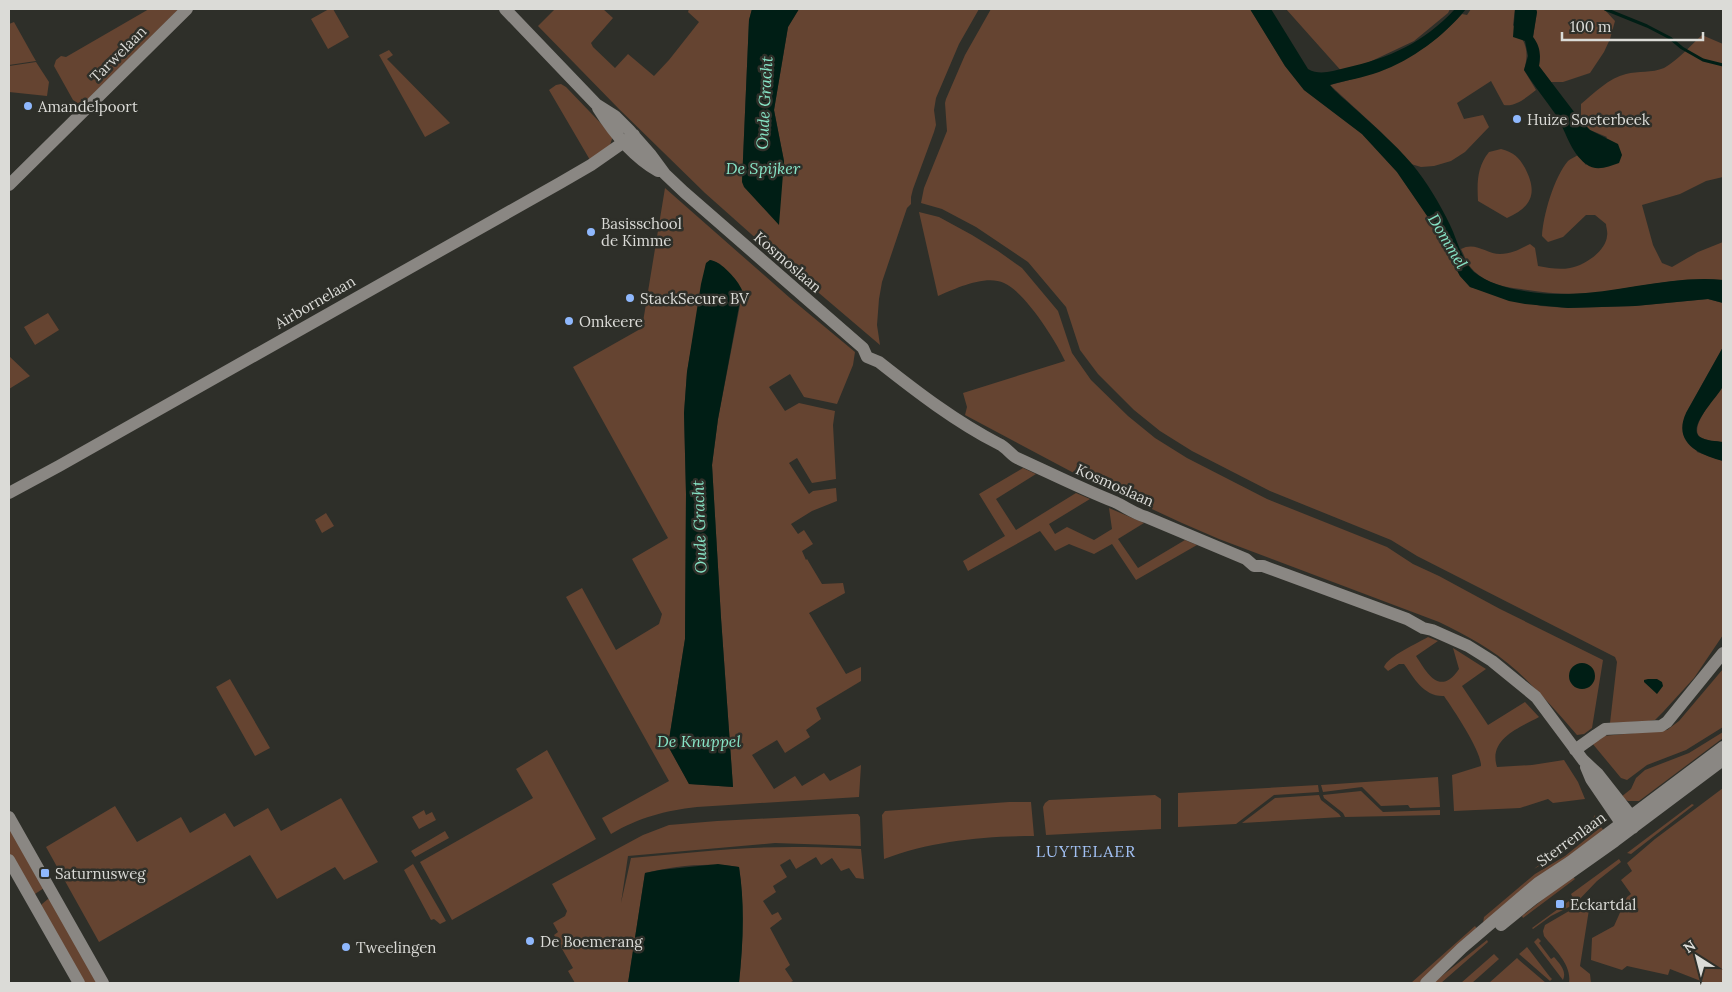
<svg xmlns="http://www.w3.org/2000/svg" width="1732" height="992" font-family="Lora,serif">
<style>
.green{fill:#654431;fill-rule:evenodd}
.water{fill:#001e15}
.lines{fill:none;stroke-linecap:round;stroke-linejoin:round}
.stream{stroke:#001e15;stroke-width:3}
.secondary{stroke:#8a8783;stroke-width:12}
.poi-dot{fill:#8fb8fd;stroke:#2e2f29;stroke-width:2}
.labels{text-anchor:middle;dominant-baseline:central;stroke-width:5;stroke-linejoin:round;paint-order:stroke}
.street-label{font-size:15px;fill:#dbdbd7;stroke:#2e2f29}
.poi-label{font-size:15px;fill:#dbdbd7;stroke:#2e2f29;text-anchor:start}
.water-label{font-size:16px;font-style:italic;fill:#87e4c6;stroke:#2e2f29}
.neighbourhood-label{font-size:16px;letter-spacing:1px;fill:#a2c1f4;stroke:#2e2f29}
</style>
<rect width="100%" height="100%" fill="#2e2f29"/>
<path class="green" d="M149,9H179L85,102L79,104L73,100L54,66L56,60L61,56L66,57Z
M329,9H333L349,37L328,49L311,19Z
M555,9H603L613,18L591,43L593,47L615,68L628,54L654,76L669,60L699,22L688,12L689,9H752L749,20L742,182L784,161L774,110L788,27L799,9H979L959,44L936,98L934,110L936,125L934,132L913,189L911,197V204L907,208L882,282L879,299L877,325L880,345L779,259L705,193L619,109L538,26Z
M991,9H1250L1285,66L1304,90L1362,134L1397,172L1432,223L1460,276L1470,287L1541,306L1568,308L1635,306L1708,299L1723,303V347L1686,413L1697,452L1723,461V635L1694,678L1663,712L1655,720L1649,721L1610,723L1617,662L1615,657L1417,556L1391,540L1270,491L1192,451L1160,431L1134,410L1098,374L1080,350L1066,307L1028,262L976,227L942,209L921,203L924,188L947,131L945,103L946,99L965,55Z
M1286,9H1450L1448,13L1414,41L1344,74Z
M1471,9H1515L1513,25C1525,42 1530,49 1524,70L1536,90C1527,97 1516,107 1504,105L1491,81L1457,103L1464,119L1483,115L1489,127L1465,152L1451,161L1434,166L1421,167L1411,164L1381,132L1330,85C1384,72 1423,57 1462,14L1467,15Z
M1536,9H1604L1615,21L1610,39L1604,52L1590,73L1563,82H1551L1539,66L1540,57L1533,37L1537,12Z
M14,22L33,56L36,61L9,65V24Z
M1702,35L1723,44V177L1706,181L1680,194L1642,205L1653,245L1662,263L1672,267L1698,252L1723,242V280C1680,276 1636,288 1594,293C1569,295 1545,293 1521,289C1504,287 1488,284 1475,272C1468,266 1465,257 1461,249C1475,241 1487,254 1500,254C1512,254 1520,249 1530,244L1535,248L1538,266C1549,268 1559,270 1570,268C1584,266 1606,251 1607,236C1608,232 1606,227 1606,224L1595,215H1586L1563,237L1548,242L1542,236C1543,216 1554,177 1568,161C1570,159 1575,157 1578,155L1586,165L1607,137L1590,130L1581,121V104C1594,93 1609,78 1626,74C1638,71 1652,73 1664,68C1678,60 1690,46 1702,35Z
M389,50L393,55L387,59L450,123L425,137L379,55Z
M36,62L49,82L47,96L9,92V66Z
M561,84L566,87L613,136L609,148L590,160L549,90L556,85Z
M1501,149C1513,152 1519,157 1525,168C1538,193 1532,207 1507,218L1478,201C1477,182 1477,167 1489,152Z
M665,188L790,298L855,352L853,365L837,404L804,397L790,374L769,387L785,411L799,403L835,411L833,425L836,479L812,483L797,458L789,463L809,494L813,491L836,488L837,501L812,511L791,524L798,534L804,530L813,544L802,551L806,560L807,559L822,584L843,583L845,593L809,613L846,674L861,667V681L816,708L821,719L806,730L810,737L785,753L777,740L752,755L774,789L795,776L802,786L824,773L830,781L861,765L859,797L697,807C664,811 640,817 611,834L602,818L669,781L566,597L582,588L616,650L659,624L662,614L632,559L668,538L573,367L642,328ZM710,260L720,264L737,282L740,305L718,419L712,465L721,618L733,787L689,784L668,746L685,639L686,494L684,413L687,372L706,264Z
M919,212L939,217L972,235L998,251L1022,268L1058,311L1072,353L1091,380L1128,416L1155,438L1187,458L1267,499L1387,547L1413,564L1439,576L1500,609L1603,660L1592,728L1584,734L1577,735C1558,713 1539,691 1517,671C1494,650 1466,635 1439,622L1219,539L1182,523L1072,472L965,415L967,407L963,393L1065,361C1056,341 1025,292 1004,283C986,274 954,289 938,296Z
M48,313L59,330L35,345L24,327Z
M9,356L30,376L9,389Z
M1723,386V442C1716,441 1706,441 1700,437C1688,428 1717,394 1723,386Z
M1023,468L1036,474L996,499L1016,530L1076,493L1090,499L1049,524L1055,534L1067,527L1094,540L1112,529L1109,508L1144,523L1118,539L1138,568L1185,540L1197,545L1136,580L1112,544L1094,554L1069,544L1055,551L1040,531L968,571L963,561L1005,536L979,494Z
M326,513L334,526L322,533L315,520Z
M1428,637L1438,641L1416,656C1427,673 1440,697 1459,669L1453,648L1486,669L1462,686L1488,725L1525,702L1539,717C1519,728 1488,739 1497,767L1532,765L1564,760L1578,782L1585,799L1553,803L1548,799L1520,808L1454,811L1452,775L1481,766C1482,752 1453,709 1444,696C1424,697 1414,678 1404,664H1399L1388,671L1384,667C1388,656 1418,643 1428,637Z
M1723,669V727L1686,750L1647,765L1627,780L1621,778L1592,743L1603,736L1667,730L1679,721Z
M230,679L270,748L255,756L216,687Z
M1723,732V738L1639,801H1628L1621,797L1631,789L1636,778L1645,770L1689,753Z
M547,750L596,839L452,920L420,862L533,798L516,769Z
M1438,777L1440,807L1410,808L1408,805L1381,806L1362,787L1323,792L1321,785Z
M1318,785L1319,792L1274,795L1236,824L1178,827V793Z
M1723,788V983H1706L1670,969L1668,975L1627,966L1622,970L1591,960L1592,938L1614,926L1627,897L1631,894L1621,880L1632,871L1627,863L1655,839Z
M1361,791L1383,812L1440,810V815L1345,817L1343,813L1324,798L1323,795Z
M1155,795L1161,799V829L1046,835L1043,807L1045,803L1049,800Z
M1319,795L1321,800L1339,814L1341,817L1242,823L1275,798Z
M341,798L378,862L344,880L335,867L277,899L250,855L99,942L46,847L115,806L137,842L181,817L190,833L225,813L234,827L268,808L281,831Z
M1009,802H1031L1034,836C984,836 931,841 884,859L882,815L885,811Z
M1692,804L1694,805L1631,854L1627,853Z
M424,810L426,815L432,812L436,820L419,829L412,817Z
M852,814H858L860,817L861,846L775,843L628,856L621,903L631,858C688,853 746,846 804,847C823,847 842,848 861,849L864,879L856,878L849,868L841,871L832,858L821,865L816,857L796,869L790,859L780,865L787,877L773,886L776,892L763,901L772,915L778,912L782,919L770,928L790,965L785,969L793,981L789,983H739C743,945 745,905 739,867C709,862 674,866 645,873L628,983H575L568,971L573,968L554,935L558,932L553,923L565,916L567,911L552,884L643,835L669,825L717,821Z
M1595,815L1597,822L1593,828L1559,854L1534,869L1589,825Z
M9,822L44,888L35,894L31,892L9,853Z
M1601,827L1604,831L1483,923L1484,917L1535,874L1565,856Z
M445,831L449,838L415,857L411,851Z
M1619,859L1621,862L1597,881L1575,904L1551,916L1533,929L1532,928L1573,898L1571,894Z
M413,864L446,921L440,924L434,919L431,920L404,870Z
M1572,876L1575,879L1523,918L1522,916Z
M1589,896L1591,897L1580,966L1590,974L1591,983H1569C1572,965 1555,950 1544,936L1543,931L1545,925L1581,904Z
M48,899L52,900L100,983H82L40,907L42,904Z
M1475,926L1478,930L1419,983H1411Z
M1538,938L1541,941L1539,943L1551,959L1554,957C1560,964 1567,971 1563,980L1534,942Z
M1487,940L1488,942L1441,983H1433Z
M1527,947L1550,977L1552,979L1550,981L1519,954Z
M1494,954L1499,959L1472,983H1461Z
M1517,958L1519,960L1546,983H1489Z"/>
<path class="water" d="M752,9H799L788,27L774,110L784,161L779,225L744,187L742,182L749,20Z
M1250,9H1271L1308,69C1320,76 1332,71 1345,68C1390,58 1423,43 1455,9H1466C1444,36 1412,60 1379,72C1363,78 1346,80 1330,85C1336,93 1345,99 1352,106C1372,124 1394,143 1412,164C1427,182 1440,204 1450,225C1457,239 1462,261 1474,272C1495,290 1542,295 1569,294C1620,293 1672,275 1723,280V303L1708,299L1635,306L1568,308L1525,304L1509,301L1470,287L1460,276L1432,223L1397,172L1362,134L1304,90L1285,66Z
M1515,9H1536L1537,12L1533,37C1540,46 1541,54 1539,66L1581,121L1590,130L1618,144L1622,155L1619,163C1608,167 1596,172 1586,164C1570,152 1566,131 1556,115C1545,99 1534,86 1524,70L1528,56L1525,41L1513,37Z
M710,260C721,261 738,280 742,290L718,419L712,465L721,618L733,787L689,784L668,746L685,639L686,494L684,413L687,372L701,284L706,263Z
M1723,347C1723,355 1725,380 1723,386C1719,396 1686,427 1700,437C1706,441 1716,441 1723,442V461C1700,455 1672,443 1686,413Z
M1569 676a13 13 0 1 1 26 0a13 13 0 1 1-26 0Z
M1648,679H1657L1662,682L1663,686L1657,694L1644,682V680Z
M718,864L739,867C745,905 743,945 739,983H628L645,873L660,870Z"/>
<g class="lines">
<path class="stream" d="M1605,9L1647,26L1670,38L1682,48L1703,60L1723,65"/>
<path class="secondary" d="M505,9L596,104L615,116L629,130L651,155L665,174L684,192L863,348L867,357L879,362C917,392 956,422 999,444C1006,447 1011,455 1017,458C1050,473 1082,489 1115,502C1126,507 1133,513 1146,517L1246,559L1254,566H1263L1407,619L1423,628L1432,630L1468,646L1492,661L1536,697L1583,760L1598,774L1631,816L1633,828
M598,108C613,132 633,157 658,171
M9,185L187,9
M9,493L59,466L560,183L591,165L634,135
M1575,750L1596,735L1605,729L1661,726L1667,722L1723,653
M1586,767L1591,779L1621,823L1629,826
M9,817L103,983
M9,860L79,983
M1501,925L1533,899L1615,841L1723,760
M1426,983L1462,948L1538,883L1570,862L1723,747"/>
</g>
<g class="poi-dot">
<circle cx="28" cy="106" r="5"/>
<circle cx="1517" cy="119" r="5"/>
<circle cx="591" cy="232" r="5"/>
<circle cx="630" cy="298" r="5"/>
<circle cx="569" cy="321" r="5"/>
<rect x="40" y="868" width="10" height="10" rx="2.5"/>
<rect x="1555" y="899" width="10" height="10" rx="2.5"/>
<circle cx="530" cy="941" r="5"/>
<circle cx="346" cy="947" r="5"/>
</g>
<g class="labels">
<g class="street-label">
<text transform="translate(118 54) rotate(-45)">Tarwelaan</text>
<text transform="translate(788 262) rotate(41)">Kosmoslaan</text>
<text transform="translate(315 302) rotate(-30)">Airbornelaan</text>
<text transform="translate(1115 485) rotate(24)">Kosmoslaan</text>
<text transform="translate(1571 839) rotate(-36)">Sterrenlaan</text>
</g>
<g class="poi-label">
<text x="38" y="106">Amandelpoort</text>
<text x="1527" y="119">Huize Soeterbeek</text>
<text x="601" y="223">Basisschool<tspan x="601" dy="17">de Kimme</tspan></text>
<text x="640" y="298">StackSecure BV</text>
<text x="579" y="321">Omkeere</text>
<text x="55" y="873">Saturnusweg</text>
<text x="1570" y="904">Eckartdal</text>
<text x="540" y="941">De Boemerang</text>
<text x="356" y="947">Tweelingen</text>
</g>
<g class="water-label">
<text transform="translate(764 103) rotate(-87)">Oude Gracht</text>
<text x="763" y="168">De Spijker</text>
<text transform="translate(1448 241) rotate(59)">Dommel</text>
<text transform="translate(699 527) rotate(-92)">Oude Gracht</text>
<text x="699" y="741">De Knuppel</text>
</g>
<g class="neighbourhood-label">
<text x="1086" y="851">LUYTELAER</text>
</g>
</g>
<rect width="1732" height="992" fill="none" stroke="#dbdbd7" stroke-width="20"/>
<g transform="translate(1697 957) rotate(324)" stroke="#2e2f29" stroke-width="4" paint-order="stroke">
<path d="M0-4L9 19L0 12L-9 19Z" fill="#dbdbd7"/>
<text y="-8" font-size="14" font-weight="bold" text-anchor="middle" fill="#dbdbd7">N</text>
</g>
<path d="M1562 32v8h141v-8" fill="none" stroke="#dbdbd7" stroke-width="2.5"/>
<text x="1570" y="32" font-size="15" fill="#dbdbd7" stroke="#2e2f29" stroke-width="4" paint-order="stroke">100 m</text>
</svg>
